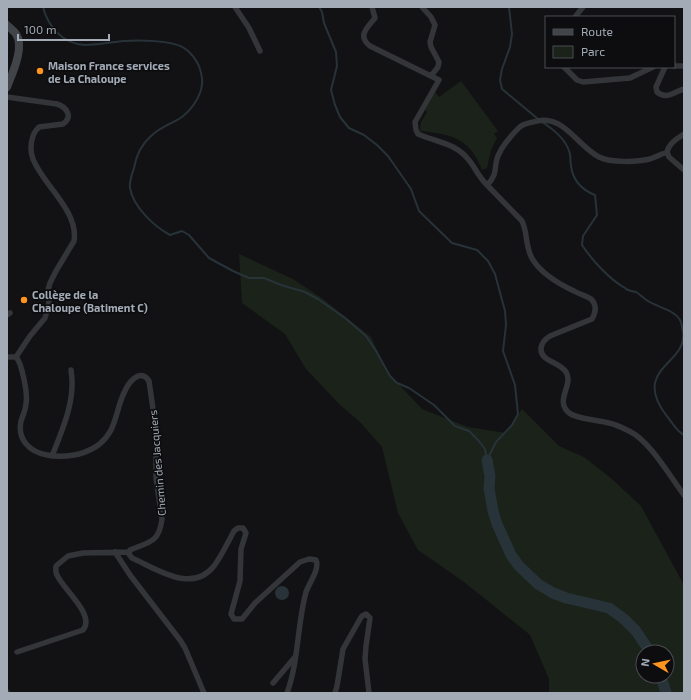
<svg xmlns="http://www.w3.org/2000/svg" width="691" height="700" font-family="'Exo 2',sans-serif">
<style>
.green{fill:#1a221a;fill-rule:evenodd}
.water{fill:#273339}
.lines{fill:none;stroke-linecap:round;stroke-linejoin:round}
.stream{stroke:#273339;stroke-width:2}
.river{stroke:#273339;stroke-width:11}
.minor{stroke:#333539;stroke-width:5.5}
.secondary{stroke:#414449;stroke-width:8}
.poi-dot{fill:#ff941f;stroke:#0d0d0f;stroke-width:1.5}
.labels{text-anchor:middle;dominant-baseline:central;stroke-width:3.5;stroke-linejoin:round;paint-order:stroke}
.poi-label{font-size:11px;font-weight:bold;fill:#a2abb6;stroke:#0d0d0f;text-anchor:start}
.street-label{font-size:11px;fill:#a2abb6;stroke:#0d0d0f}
</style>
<rect width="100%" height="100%" fill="#121214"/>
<path class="green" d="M461,81L498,131L494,134L497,138L491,150L487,168L482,170C470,138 451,134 420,131L421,122L427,112L425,110L435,92L439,97Z
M239,254L293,279L323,299L371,337L389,374L422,409L468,427L506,433L522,409L559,446L584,457L612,479L641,506L684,585V693H549V679L530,635L464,582L418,550L398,513L382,447L360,422L339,404L306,369L285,334L242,303ZM643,652H667V676H643Z"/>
<path class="water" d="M275 593a7 7 0 1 1 14 0a7 7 0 1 1-14 0Z"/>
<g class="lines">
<path class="stream" d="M43,7C48,27 63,44 85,45C98,45 111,42 124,41C138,40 172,40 184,48C191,52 198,62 200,69C201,73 203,80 202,84C201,97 190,112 179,119C170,124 159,128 151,136C142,144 136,156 134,168C132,174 129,182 130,188C133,207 155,227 170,235L182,231L189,235L209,258L233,271L249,278H264L281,285L305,292L318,299L345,318L366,336L376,351L390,376L397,383L409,388L434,405L455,426L469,431L478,440L485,449L487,460
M319,7L322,12L324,23L336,52L337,66L331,90L335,105L340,117L349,128L364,135L377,145L388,156L411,189L419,211L452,243L477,250L488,261L495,274L505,311L506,325L503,351L515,385L518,414L512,425L496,442L487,460
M509,7L512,34L510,47L502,69L500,80L502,89L538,119
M542,122C553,129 565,138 569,151C571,155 570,161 571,166C573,181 582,190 595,195L597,215L583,236L582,245C592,260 609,279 625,288C628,291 632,291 636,292C641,295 644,299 648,301C659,308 676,310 681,322C682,325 682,329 683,332C688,364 631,368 666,415C672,422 676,431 684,435"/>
<path class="river" d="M487,460L490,476L489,488L493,511L497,524L511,555L519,566L538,584L553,593L566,598L609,608L624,619L636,631L650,652
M661,676L666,693"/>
<path class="minor" d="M235,7L249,28L260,51
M372,7L375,18C367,28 357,36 370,46L439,80L415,122L416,130L418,134C436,142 455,143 468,159C475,167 478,176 487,185C500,173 492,164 500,152C503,145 515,131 521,126C524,124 529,123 533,122C563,112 576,145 599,157C611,163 637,162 650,159C656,157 661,154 667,152
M422,7L431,17L435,25L430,42L431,47L439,62L438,67L431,76
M575,17L583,7
M674,66H684
M564,67L577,80L583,82L630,78L653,67
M665,67L656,87L657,92C667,100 674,92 684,89
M7,97L57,104C67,107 73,117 63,124L39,127C31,134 29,149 33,159C43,185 79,211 74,241L56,271L50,283L48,290L49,303L45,318L30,336L16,357
M684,134C677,139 669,143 667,152L669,157L684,170
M487,185L522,221C528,233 525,248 533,260C542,274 559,284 574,291C579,294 587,296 591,299C597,305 596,312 592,319L550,336C545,339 542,342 541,348C540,362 559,361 566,372C574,384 555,400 568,412C575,419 598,420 609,423C615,424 623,428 629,431C650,441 669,475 684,495
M7,315L10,313
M7,357H16C22,363 28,395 26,403C26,409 23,415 21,421C17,440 30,452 47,455C71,459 99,453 111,430C117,418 118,405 124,393C128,383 140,367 149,381L156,430V478L162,519C159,543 149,542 130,550L129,554L132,558C157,569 192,594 214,566C222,555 228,542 234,531L238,528H243L246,533L241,549L240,581L231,614L234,619H242L255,603L300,562L309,559L316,560C320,569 309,583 306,592C297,625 299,660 287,693
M52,456C63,428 76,400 71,370
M115,552L130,575L180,640L185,648L204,693
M17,652L83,630C96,615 62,588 57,575C55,572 56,569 56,566L68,556L83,553L129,552
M273,683L295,657
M7,692V693
M335,693L337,686L343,649L360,619L362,616L366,614L370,618L366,646L365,659L369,693"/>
<path class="secondary" d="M7,25C10,28 14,31 16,34C25,47 12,74 7,87"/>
</g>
<g class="poi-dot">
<circle cx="40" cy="71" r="4"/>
<circle cx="24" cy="300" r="4"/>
</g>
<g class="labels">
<g class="poi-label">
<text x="48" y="65">Maison France services<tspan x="48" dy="13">de La Chaloupe</tspan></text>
<text x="32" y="294">Collège de la<tspan x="32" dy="13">Chaloupe (Batiment C)</tspan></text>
</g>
<g class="street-label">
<text transform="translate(157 463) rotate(-95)">Chemin des Jacquiers</text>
</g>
</g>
<rect width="691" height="700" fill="none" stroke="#a2abb6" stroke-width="16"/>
<rect x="545" y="16" width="130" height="52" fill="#0d0d0f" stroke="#494c52"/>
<rect x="553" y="29" width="20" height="6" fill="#414449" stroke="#494c52"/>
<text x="581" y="36" font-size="12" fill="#a2abb6">Route</text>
<rect x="553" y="46" width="20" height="12" fill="#1a221a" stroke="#494c52"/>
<text x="581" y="56" font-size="12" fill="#a2abb6">Parc</text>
<g transform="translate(655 664) rotate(279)"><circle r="19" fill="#0d0d0f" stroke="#494c52"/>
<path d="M0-3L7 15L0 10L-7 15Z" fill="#ff941f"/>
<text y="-6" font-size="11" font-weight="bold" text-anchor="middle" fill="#a2abb6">N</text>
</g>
<path d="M18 34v6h91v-6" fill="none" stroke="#a2abb6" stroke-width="2"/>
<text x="24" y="34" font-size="12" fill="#a2abb6" stroke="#0d0d0f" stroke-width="3" paint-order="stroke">100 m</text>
</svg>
